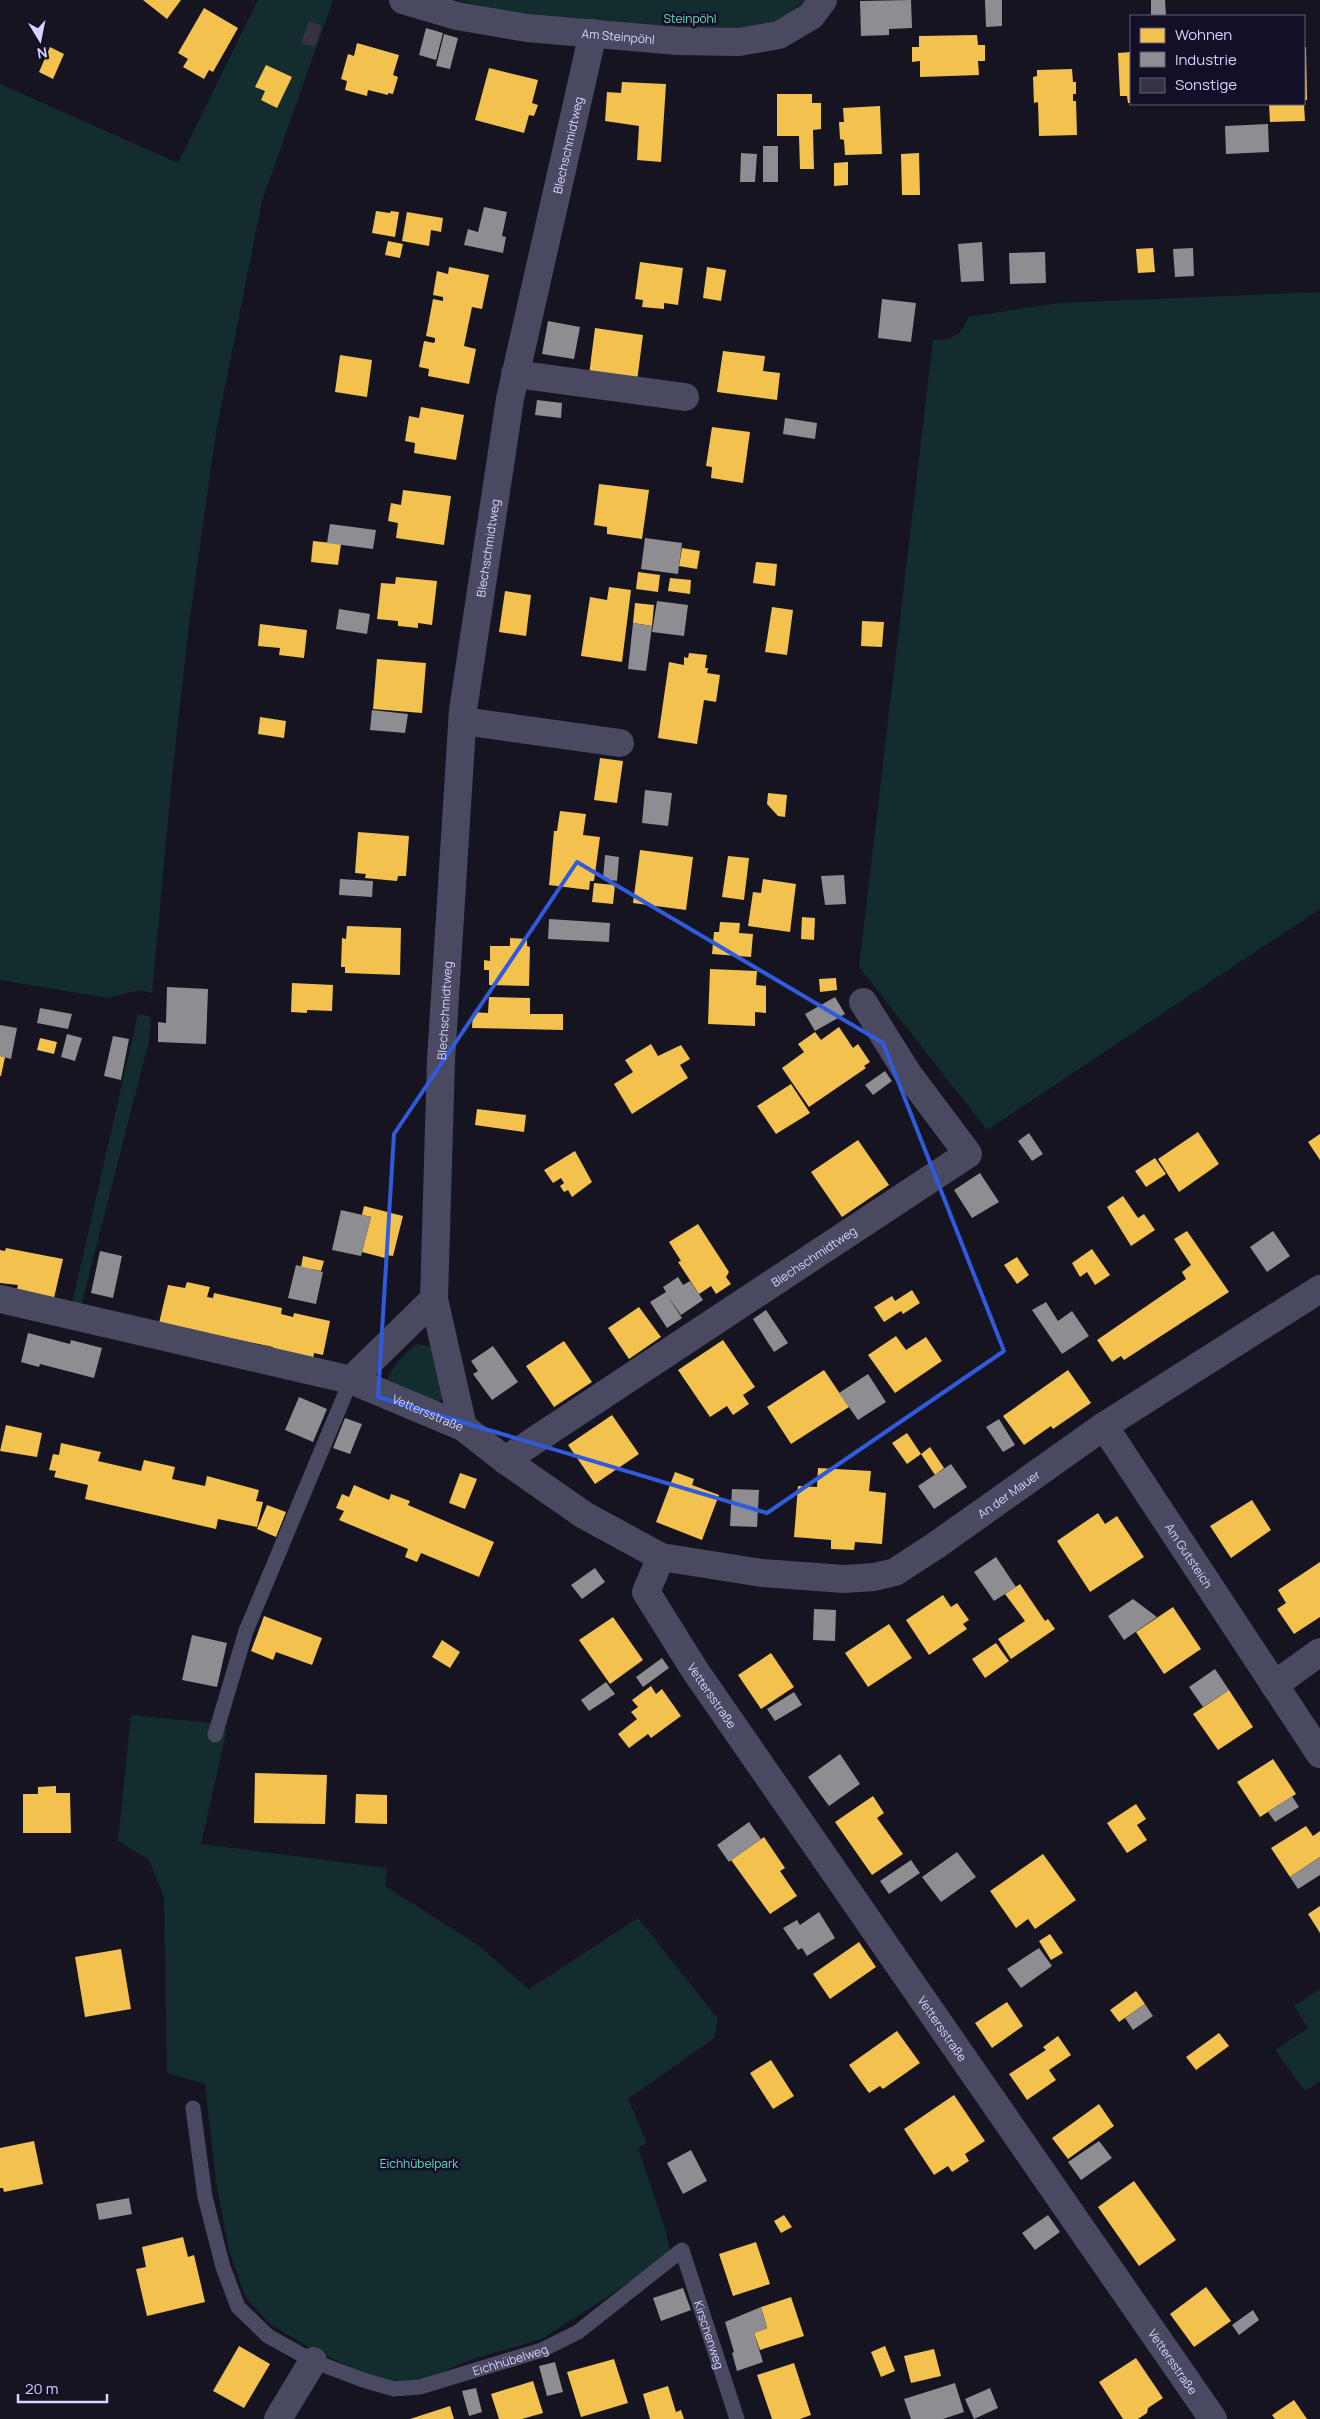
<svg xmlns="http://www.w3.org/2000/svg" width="1320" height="2419" font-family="Manrope,sans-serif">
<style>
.green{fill:#132c2d}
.homes{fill:#f2c14e}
.industry{fill:#8d8d92}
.building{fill:#343243}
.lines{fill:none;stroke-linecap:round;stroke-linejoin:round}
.service{stroke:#4a4962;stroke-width:15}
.minor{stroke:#4a4962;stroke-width:28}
.marked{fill:none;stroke:#305bdc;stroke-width:4;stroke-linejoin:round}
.labels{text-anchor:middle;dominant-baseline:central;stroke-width:5;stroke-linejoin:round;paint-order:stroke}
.park-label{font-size:12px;fill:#5fe0c0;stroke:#130f26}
.street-label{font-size:12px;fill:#d9d4ff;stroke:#130f26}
</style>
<rect width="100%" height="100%" fill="#161421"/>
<path class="green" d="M258,0H333L262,201L216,432L189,625L173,767L152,993L139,990L108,998L0,980V84L178,163Z
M458,0H807L782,18L749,32L565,26Z
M1320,292V909L987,1130L859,967L933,340C952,341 962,335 968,317L1059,303Z
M138,1014L148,1016L151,1019L149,1041L81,1306L72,1303Z
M417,1344L428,1346L436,1352L446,1396L434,1405L391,1388C391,1387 388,1381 388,1380C388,1371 409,1348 417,1344Z
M131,1715L211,1723L227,1729L201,1844L387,1868L385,1886L475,1943L529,1989L638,1918L718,2019L714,2038L628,2099L647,2143L638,2148L666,2232L670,2251L636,2278L542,2339L470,2360L421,2381L391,2383L363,2373L308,2347L270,2324L246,2298L229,2251L216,2182L205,2084L167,2073L164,1897L149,1860L118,1841Z
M1320,1989V2081L1305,2091L1275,2050L1308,2028L1294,2006Z"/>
<path class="homes" d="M143,0H181L167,19Z
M204,8L238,28L213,72L209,70L204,79L183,67L188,59L178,53Z
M977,35L978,45H985V61H978L979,75L920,77V61L912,62V47H919V36Z
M357,43L399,55L393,75L398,77L393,94L388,93V95L368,90L367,96L345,90L347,81L341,79L348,54L354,56Z
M50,47L64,54L53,79L39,72Z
M1304,47H1306L1307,100H1304Z
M1131,52V103H1128L1127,96H1120L1118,53Z
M266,65L292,77L277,108L261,100L265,91L255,87Z
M489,68L538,80L532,103L538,105L534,116L529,115L524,133L475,120Z
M1072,69L1073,82H1076V94H1073V101H1076L1077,135L1039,136L1038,102L1034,103L1033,77L1037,76V70Z
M622,82L666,84L661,162L637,160L639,126L605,121L607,92L621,93Z
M777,94H812V103H821V129L813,130L814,169H800L799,136H777Z
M1269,104H1304L1305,121L1270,122Z
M880,106L882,154L845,155L844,140L840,139L839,122H844L843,108Z
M919,153L920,195H902L901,154Z
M848,162V185L834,186V163Z
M376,211L390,213L391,211L399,212L395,237L372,233Z
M407,212L443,218L441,232L431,230L429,246L402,241Z
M388,241L403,244L400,258L385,255Z
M1153,248L1155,272L1138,273L1136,249Z
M640,262L683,268L678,305L664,303V309L642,307L643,300L635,299Z
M449,267L489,275L482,309L472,307L464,346L476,349L469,384L428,376L429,369L419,367L424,341L434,343L435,341V338L426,336L433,299L443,301V297L433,295L437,271L448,274Z
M707,267L726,270L721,301L703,298Z
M595,328L643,335L637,381L589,375Z
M723,351L765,356L763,371L780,373L777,400L717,392Z
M340,355L372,360L367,397L335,392Z
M421,407L464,415L456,460L414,453L415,443L405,441L409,416L419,418Z
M712,427L750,432L743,483L711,478L712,467L706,466Z
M599,484L649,490L642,539L607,534V527L594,525Z
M403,490L451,496L444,545L396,538L398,523L388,521L391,503L401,505Z
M313,541L341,544L338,565L311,562Z
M682,548L700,551L697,569L679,566Z
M756,562L777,564L775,586L753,583Z
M638,572L660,575L658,592L636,589Z
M396,577L437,581L432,625L418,623V628L398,626V621L377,619L381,583L395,584Z
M670,578L691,580L690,594L668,591Z
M609,587L631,590L622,662L581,656L590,597L607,600Z
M505,591L531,595L526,636L499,632Z
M635,603L654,605L652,626L633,623Z
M772,607L793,610L787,655L765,652Z
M862,621L884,622L882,647L861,646Z
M260,624L307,630L304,658L279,655L280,648L258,646Z
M689,653L707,655L705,668H708L707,673L720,675L716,702L704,700L697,744L658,738L669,662L684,665V657L688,658Z
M377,659L426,663L422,713L373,709Z
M260,717L286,721L284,738L258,734Z
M600,758L623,761L617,803L594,800Z
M768,793L787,795L785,817L778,816L767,804Z
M560,811L586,814L583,835L600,837L594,881H590L589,890L549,885L554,831H557Z
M358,832L409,836L406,876H398L397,881L365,878L366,874L355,873Z
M640,850L693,857L686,910L633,903Z
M728,856L749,858L744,900L722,897Z
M763,879L796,884L790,932L748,926L753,892L761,893Z
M594,883L615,885L613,904L592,902Z
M802,917L815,918L814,940L801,939Z
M720,922L740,923L739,933L753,934L751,957L712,954L714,932H719Z
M347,926L401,928L400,975L345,973V967H341L342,938L346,939Z
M510,938L527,939V946L530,947L529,986L489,985V970H484V960L490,961V946H510Z
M710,969L757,971L756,985L766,986V1013L755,1012V1026L708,1024Z
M836,978L837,990L820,992L819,979Z
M292,983L333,985L332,1011L307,1010V1013L291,1012Z
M489,997L530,998V1014H563V1030L472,1028L473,1012L488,1013Z
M839,1027L853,1048L858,1044L870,1062L864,1066L866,1068L809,1107L782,1068L804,1052L798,1044L815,1032L821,1040Z
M40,1038L57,1042L54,1054L37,1050Z
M651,1044L658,1056L681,1045L690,1059L680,1065L688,1078L632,1114L614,1084L633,1072L625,1060Z
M0,1056L5,1057L1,1076H0Z
M791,1084L810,1113L776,1134L757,1106Z
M477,1109L526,1115L524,1132L475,1125Z
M1198,1132L1219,1164L1179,1192L1158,1159Z
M1320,1134V1160L1308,1142Z
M858,1140L889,1185L842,1217L811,1172Z
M575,1151L592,1182L572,1197L568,1190L564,1192L560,1186L564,1183L561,1178L553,1183L544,1170Z
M1155,1158L1166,1174L1146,1187L1135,1171Z
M1123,1196L1138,1218L1144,1214L1155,1230L1131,1246L1107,1207Z
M364,1206L403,1216L393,1256L386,1255L385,1258L362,1252L371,1217L362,1215Z
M698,1224L729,1272L726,1277L731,1284L716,1294L711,1286L699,1294L678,1262L681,1261L669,1242Z
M1187,1231L1229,1292L1124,1360L1121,1356L1112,1362L1097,1340L1186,1279L1182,1272L1191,1265L1174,1239Z
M6,1248L63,1259L54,1298L17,1289L18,1285L0,1283V1250L5,1251Z
M1092,1249L1110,1275L1095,1285L1087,1272L1080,1277L1072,1263Z
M303,1256L324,1261L321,1271L301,1267Z
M1017,1257L1029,1275L1017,1284L1004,1265Z
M187,1282L210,1287L207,1297L213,1298L214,1293L282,1308L281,1314L293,1317L294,1313L330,1321L323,1355L314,1353L313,1360L273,1352V1347L159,1323L168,1285L185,1288Z
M912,1290L920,1303L903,1314L901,1311L884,1322L874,1307L892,1296L895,1301Z
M639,1307L661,1337L629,1359L608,1328Z
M896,1336L906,1350L926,1337L942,1361L895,1393L868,1355Z
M723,1340L755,1387L743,1395L749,1404L733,1415L727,1406L710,1417L678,1370Z
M564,1341L592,1382L554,1407L526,1366Z
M824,1370L849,1407L791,1444L767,1407Z
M1068,1370L1091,1403L1053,1429L1051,1426L1024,1445L1003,1416Z
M612,1415L639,1454L595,1484L568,1445Z
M6,1425L42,1433L37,1457L0,1451Z
M907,1433L921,1454L930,1447L944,1468L935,1475L921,1454L907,1464L892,1443Z
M61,1443L101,1452L98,1461L141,1471L144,1460L175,1467L172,1479L205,1486L207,1476L259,1490L256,1501L263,1502L257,1527L218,1519L216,1529L85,1499L88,1485L54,1477L56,1471L49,1470L53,1454L59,1455Z
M818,1468L871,1471L869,1491L886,1493L882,1544L855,1542L854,1550L831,1549V1540L794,1537L798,1486L817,1487Z
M675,1472L694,1479L692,1485L719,1495L702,1540L656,1522Z
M460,1473L477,1479L465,1509L449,1503Z
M354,1485L389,1500L391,1494L410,1501L408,1505L494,1542L479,1577L421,1553L417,1562L405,1557L408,1549L339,1520L344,1511L336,1508L342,1494L349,1497Z
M1252,1500L1271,1530L1231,1558L1210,1526Z
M267,1505L286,1512L276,1537L257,1529Z
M1098,1513L1105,1524L1117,1516L1144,1557L1090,1592L1057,1541Z
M1320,1562V1617L1294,1634L1277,1609L1286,1603L1278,1590Z
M1020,1584L1045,1621L1048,1619L1055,1629L1011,1659L998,1639L1025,1621L1005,1594Z
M943,1595L951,1607L957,1603L969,1620L963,1624L967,1629L929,1655L906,1620Z
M1173,1607L1201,1649L1164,1674L1136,1632Z
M264,1616L322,1638L312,1665L276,1652L273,1660L251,1651Z
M613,1617L643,1660L610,1684L579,1640Z
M889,1624L912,1658L868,1687L845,1653Z
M442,1640L460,1652L450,1668L432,1657Z
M996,1643L1009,1661L985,1678L972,1659Z
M771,1653L794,1687L761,1709L738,1675Z
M651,1686L656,1694L662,1689L681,1716L651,1738L648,1734L629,1748L618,1734L637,1719L631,1712L638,1707L632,1700Z
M1229,1690L1253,1727L1218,1750L1193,1714Z
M1273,1759L1296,1794L1260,1817L1237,1782Z
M255,1773L327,1775L325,1824L254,1823Z
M56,1786V1793H70L71,1833H23V1794H38V1787Z
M356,1794L387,1795V1824L355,1823Z
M873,1796L884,1813L877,1818L903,1854L872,1875L835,1822Z
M1136,1804L1146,1819L1137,1825L1147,1840L1127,1853L1107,1823Z
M1306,1826L1313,1836L1320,1831V1857L1290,1877L1271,1848Z
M764,1837L785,1868L780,1871L797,1896L770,1914L731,1860Z
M1043,1854L1076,1900L1035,1929L1028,1919L1016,1928L990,1891Z
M1320,1906V1933L1308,1914Z
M1050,1934L1063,1953L1051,1960L1039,1941Z
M859,1942L876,1967L830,1999L813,1974Z
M121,1949L131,2009L85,2017L75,1957Z
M1136,1991L1145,2004L1119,2022L1110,2010Z
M1007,2002L1023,2026L992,2048L975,2023Z
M897,2031L920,2063L883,2089L880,2086L869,2093L849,2065Z
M1219,2033L1229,2046L1196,2070L1186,2057Z
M1058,2036L1071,2055L1049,2070L1056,2080L1027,2100L1009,2074L1046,2050L1043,2047Z
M771,2060L794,2096L773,2109L750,2073Z
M954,2095L985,2141L965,2154L969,2161L952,2172L948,2166L934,2175L904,2129Z
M1099,2104L1114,2126L1068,2159L1052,2138Z
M34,2141L43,2184L4,2192L3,2188H0V2148Z
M1134,2181L1176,2240L1139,2266L1098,2207Z
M784,2215L792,2227L781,2233L774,2221Z
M183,2237L188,2257L194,2255L205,2302L147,2316L136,2269L146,2267L142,2247Z
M756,2242L770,2284L733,2296L719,2254Z
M1206,2287L1231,2321L1194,2347L1170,2314Z
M791,2297L804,2336L760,2350L754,2333L767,2328L761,2307Z
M239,2346L270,2364L244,2408L213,2391Z
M885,2346L895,2371L881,2377L871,2352Z
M934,2349L941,2376L911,2383L904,2356Z
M1136,2358L1163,2398L1148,2408L1147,2413L1138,2419H1123L1099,2382Z
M614,2359L628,2403L581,2417L567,2372Z
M794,2363L811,2415L800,2419H772L757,2375Z
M533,2381L543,2413L522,2419H499L491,2394Z
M668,2386L676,2412L681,2410L684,2419H650L643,2394Z
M1294,2400L1307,2419H1275L1272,2415Z
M450,2406L454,2419H410Z"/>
<path class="industry" d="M911,0L912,28L889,29V35L861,36L860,1Z
M985,0H1002V26L986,27Z
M1151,0H1165L1166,16H1151Z
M426,28L443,33L436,60L419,55Z
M444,34L458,38L450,69L436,66Z
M1268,124L1269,152L1226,154L1225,126Z
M763,146H778V182H763Z
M741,153L757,154L755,182H740Z
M484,207L507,212L502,236L506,237L503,253L464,245L468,229L478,232Z
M982,242L984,281L961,282L958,244Z
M1193,248L1194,276L1175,277L1173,249Z
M1045,252L1046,283L1010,284L1009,253Z
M882,299L916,303L911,342L878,338Z
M548,321L580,327L574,359L542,354Z
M537,400L562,403L561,418L535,415Z
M785,418L817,423L815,439L783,434Z
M330,524L376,530L373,549L327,543Z
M645,538L682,543L678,574L641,569Z
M657,601L688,605L684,636L652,632Z
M339,609L370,614L367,634L336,629Z
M633,623L652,626L646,671L628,669Z
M372,710L408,714L405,733L370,730Z
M645,790L672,793L668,826L642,823Z
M605,855L619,857L617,881L603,879Z
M844,875L846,904L825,905L821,876Z
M340,879L373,881L372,897L339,895Z
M549,919L610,923L609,942L548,939Z
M167,987L208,989L206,1044L158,1042V1022L166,1023Z
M835,997L845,1014L815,1031L805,1014Z
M40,1008L72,1014L68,1029L37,1023Z
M0,1025L17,1028L11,1059L0,1056Z
M67,1034L82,1038L75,1061L61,1057Z
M113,1036L129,1039L121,1080L104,1076Z
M885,1071L892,1081L873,1095L865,1085Z
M1029,1133L1043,1154L1032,1161L1018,1141Z
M980,1173L999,1202L972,1218L954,1190Z
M341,1210L371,1217L361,1256L332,1250Z
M1273,1231L1290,1256L1267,1272L1250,1247Z
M100,1251L122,1256L113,1298L91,1293Z
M296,1265L323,1272L316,1304L288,1298Z
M678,1277L683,1285L690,1281L703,1300L681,1315L666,1294L682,1318L667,1328L650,1302L666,1292L663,1287Z
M1046,1302L1058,1321L1072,1311L1089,1336L1062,1354L1032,1310Z
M766,1310L788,1343L774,1352L753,1319Z
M28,1333L70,1344L71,1340L102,1348L94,1378L40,1364L39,1367L21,1362Z
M493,1346L518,1382L492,1400L473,1374L478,1371L471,1361Z
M868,1374L886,1402L858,1420L839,1393Z
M299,1397L327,1409L313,1442L285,1430Z
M345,1418L362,1424L350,1454L333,1448Z
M999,1419L1015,1445L1003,1452L986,1427Z
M951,1464L967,1487L934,1509L918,1486Z
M732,1489L759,1490L757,1527L730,1526Z
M996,1557L1016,1587L994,1601L974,1572Z
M595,1568L605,1582L582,1599L571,1585Z
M1133,1599L1157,1617L1124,1640L1108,1616Z
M814,1609L836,1610L835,1641L813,1640Z
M192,1635L227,1643L217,1687L182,1680Z
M662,1658L669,1668L643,1687L636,1677Z
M1215,1669L1229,1690L1203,1707L1189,1687Z
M606,1682L615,1694L589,1711L581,1700Z
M794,1692L802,1705L775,1721L767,1709Z
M840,1754L860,1784L829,1806L808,1777Z
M1292,1796L1299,1807L1275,1822L1268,1812Z
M749,1822L761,1839L729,1862L717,1845Z
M957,1852L976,1877L941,1902L922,1877Z
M1320,1857V1875L1298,1889L1290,1877Z
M911,1860L920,1873L889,1894L880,1881Z
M819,1912L835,1938L807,1956L802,1948L798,1950L783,1928L797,1920L800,1925Z
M1039,1948L1052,1966L1021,1988L1007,1969Z
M1145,2004L1153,2016L1133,2030L1125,2018Z
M1099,2141L1112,2158L1081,2180L1068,2162Z
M691,2150L707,2181L683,2194L667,2163Z
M129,2198L132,2214L99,2220L96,2204Z
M1048,2215L1060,2232L1035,2250L1022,2233Z
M683,2288L691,2310L661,2321L653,2298Z
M761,2307L767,2328L754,2333L763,2362L737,2371L732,2353L734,2352L725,2322Z
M1253,2310L1259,2320L1239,2335L1232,2325Z
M555,2362L563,2392L547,2396L539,2366Z
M955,2383L964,2412L943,2419H911L904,2399Z
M476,2388L482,2412L469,2416L462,2391Z
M990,2388L998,2408L974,2419L965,2399Z"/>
<path class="building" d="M309,21L322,26L315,47L301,43Z"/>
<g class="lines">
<g class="service">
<path d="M215,1735L246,1631L351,1380"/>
<path id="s1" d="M193,2108L205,2197L223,2267L238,2307L268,2336L313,2361L363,2380L394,2389L420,2387L542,2350L578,2332L682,2250L737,2419"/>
</g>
<g class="minor">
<path id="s2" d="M403,0L457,16L527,28L678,41L739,42L779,35L811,16L823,0"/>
<path d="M515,374L685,397"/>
<path d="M463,721L620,743"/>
<path id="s3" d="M0,1299L351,1380L463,1427L505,1460L584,1515L661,1557L646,1592L694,1669L1213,2419"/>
<path d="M351,1380L434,1299"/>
<path id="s4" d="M1104,1426L1320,1754"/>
<path id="s5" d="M463,1427L434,1299L441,1060L463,710L510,399L593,33"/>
<path id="s6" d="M505,1460L968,1154L908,1074L863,1002"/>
<path id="s7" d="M661,1557L762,1573L844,1579L874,1577L895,1572L935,1546L1104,1426L1320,1289"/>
<path d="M1274,1685L1320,1652"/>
<path d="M278,2419L313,2361"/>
</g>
</g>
<path class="marked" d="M577,862L883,1043L1004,1351L767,1513L378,1397L394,1134Z"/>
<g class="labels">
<g class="park-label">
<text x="690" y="18">Steinpöhl</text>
<text x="419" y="2163">Eichhübelpark</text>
</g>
<g class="street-label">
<text stroke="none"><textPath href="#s2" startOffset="219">Am Steinpöhl</textPath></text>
<text stroke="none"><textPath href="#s5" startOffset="1296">Blechschmidtweg</textPath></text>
<text stroke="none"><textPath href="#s5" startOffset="885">Blechschmidtweg</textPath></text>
<text stroke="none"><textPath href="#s5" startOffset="420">Blechschmidtweg</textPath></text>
<text stroke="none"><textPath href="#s6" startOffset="370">Blechschmidtweg</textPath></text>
<text stroke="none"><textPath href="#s3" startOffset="444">Vettersstraße</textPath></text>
<text stroke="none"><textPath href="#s7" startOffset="374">An der Mauer</textPath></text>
<text stroke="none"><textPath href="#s4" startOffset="155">Am Gutsteich</textPath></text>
<text stroke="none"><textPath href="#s3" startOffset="880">Vettersstraße</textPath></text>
<text stroke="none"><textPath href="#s3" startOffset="1285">Vettersstraße</textPath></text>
<text stroke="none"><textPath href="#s1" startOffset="799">Kirschenweg</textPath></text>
<text stroke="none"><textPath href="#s1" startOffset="504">Eichhübelweg</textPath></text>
<text stroke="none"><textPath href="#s3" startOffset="1690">Vettersstraße</textPath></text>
</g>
</g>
<rect x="1130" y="15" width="175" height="90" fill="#130f26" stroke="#625e7d"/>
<rect x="1140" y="28" width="25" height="15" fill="#f2c14e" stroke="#625e7d"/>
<text x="1175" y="40" font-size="15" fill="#d9d4ff">Wohnen</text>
<rect x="1140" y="52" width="25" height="15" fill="#8d8d92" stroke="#625e7d"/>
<text x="1175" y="65" font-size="15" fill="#d9d4ff">Industrie</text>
<rect x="1140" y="78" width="25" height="15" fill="#343243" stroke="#625e7d"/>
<text x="1175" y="90" font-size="15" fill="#d9d4ff">Sonstige</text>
<g transform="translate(40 40) rotate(170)" stroke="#130f26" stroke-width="4" paint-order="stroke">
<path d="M0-4L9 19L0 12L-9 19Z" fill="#d9d4ff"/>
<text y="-8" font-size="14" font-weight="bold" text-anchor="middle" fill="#d9d4ff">N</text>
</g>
<path d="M18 2394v8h89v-8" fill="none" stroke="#d9d4ff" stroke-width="2.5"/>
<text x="25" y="2394" font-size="15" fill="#d9d4ff" stroke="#130f26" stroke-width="4" paint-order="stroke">20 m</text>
</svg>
